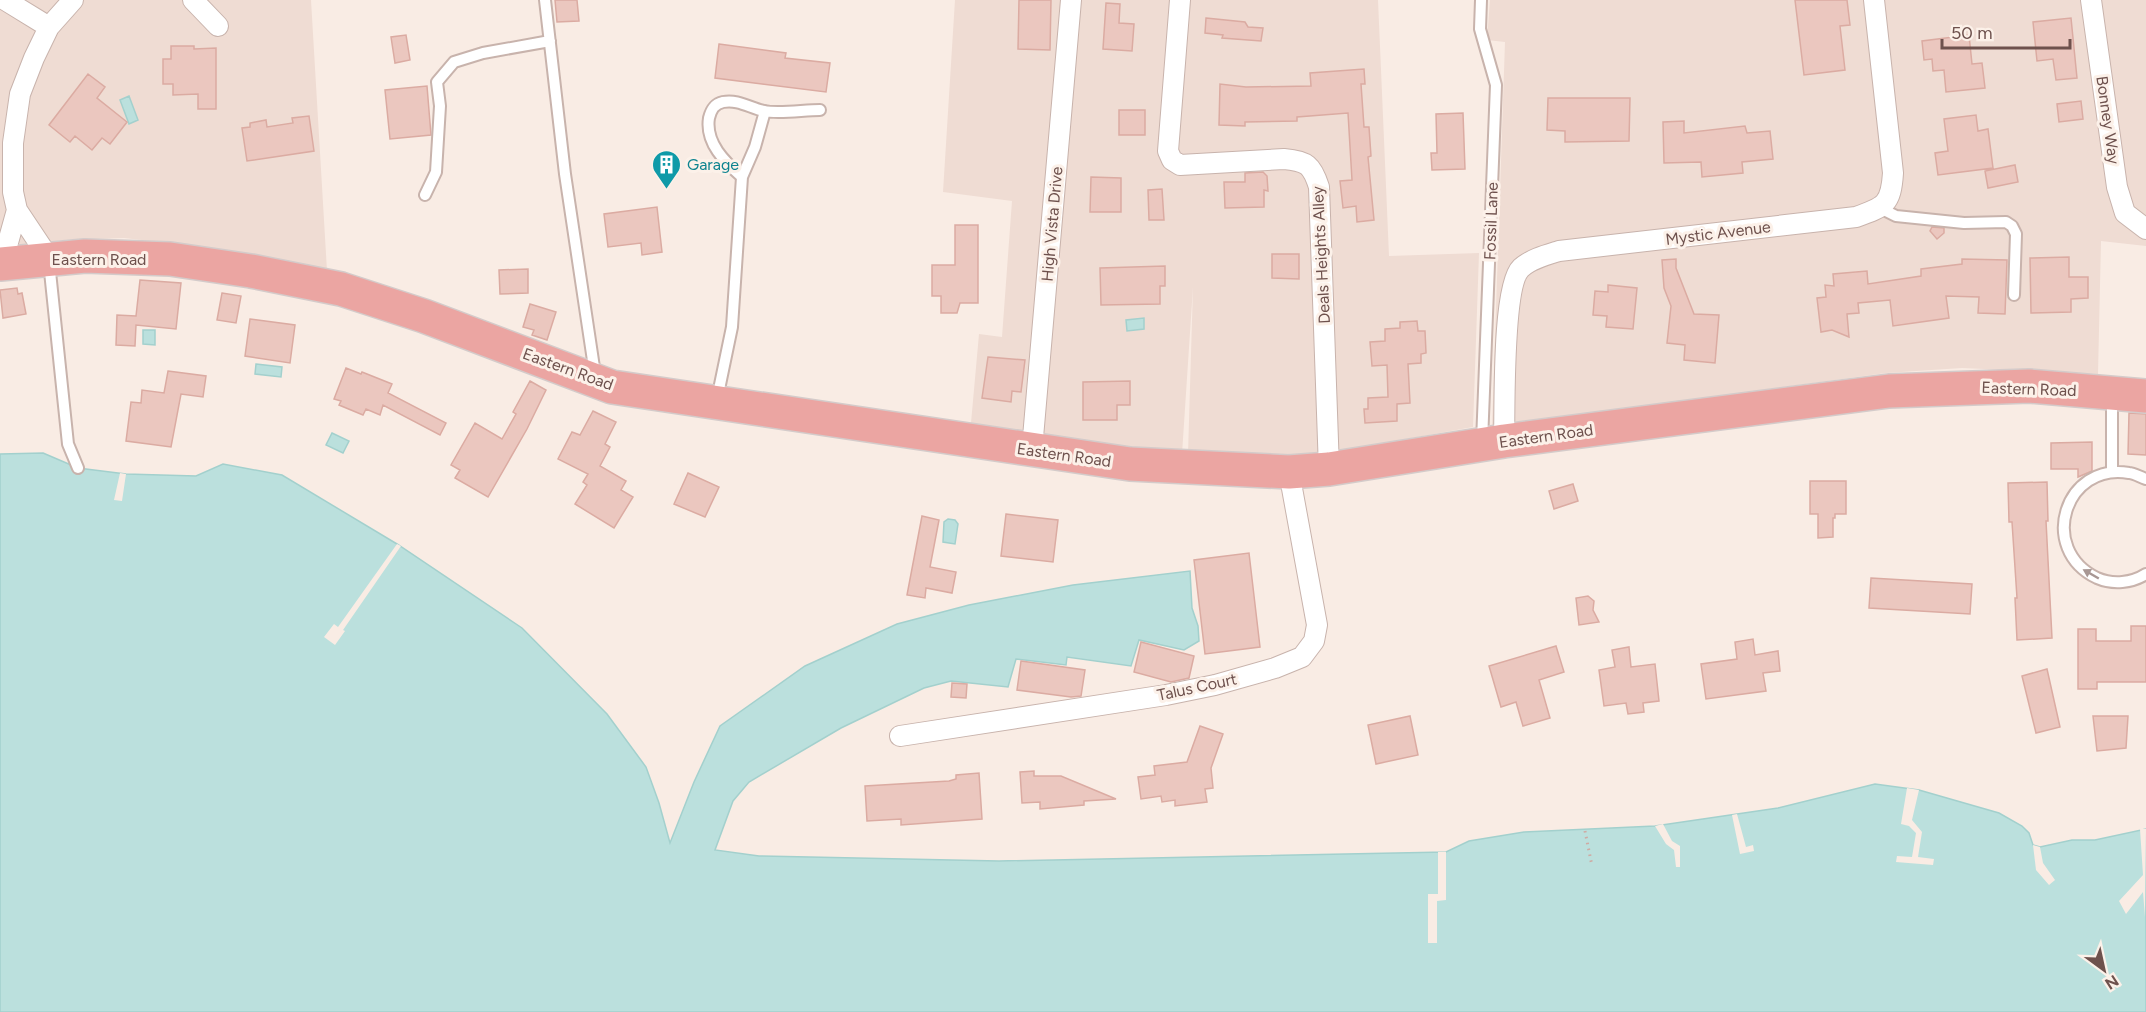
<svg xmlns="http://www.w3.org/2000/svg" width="2146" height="1012" font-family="Figtree,sans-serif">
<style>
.residential{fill:#efdcd3}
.water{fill:#bbe0dd;stroke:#a3d0cd;stroke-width:1.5}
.pier{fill:#f9ece4}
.building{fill:#ebc7bf;stroke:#dbaba2;stroke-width:1.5}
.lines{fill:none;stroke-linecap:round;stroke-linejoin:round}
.lane-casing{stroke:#c8b3ac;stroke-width:14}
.street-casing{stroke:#c8b3ac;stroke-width:22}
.highway-casing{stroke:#d4cbca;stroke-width:36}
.path{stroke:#cfaaa3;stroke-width:3;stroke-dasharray:1.5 4.5;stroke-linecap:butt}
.lane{stroke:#fff;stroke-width:10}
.street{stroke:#fff;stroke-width:20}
.highway{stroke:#eba5a2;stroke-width:33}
.oneway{fill:#a89794}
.labels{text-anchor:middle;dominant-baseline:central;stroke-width:6;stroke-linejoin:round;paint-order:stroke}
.street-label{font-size:16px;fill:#6e514d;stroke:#fcf1e9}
.culture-label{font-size:16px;fill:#0d838f;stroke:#fcf1e9;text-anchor:start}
</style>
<rect width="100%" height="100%" fill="#f9ece4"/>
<path class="residential" d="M0,0H311L327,271L204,247L124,238L63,240L0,250Z
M955,0H1378L1389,256L1479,253L1473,427L1317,455L1188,454L1193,287L1182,454L970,434L979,334L1002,337L1012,201L943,192Z
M1490,0H2146V246L2101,241L2098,374L1962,368L1886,373L1492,427L1505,42L1487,40Z"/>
<path class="water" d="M129,96L138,120L129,124L120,100Z
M1144,318V329L1127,331L1126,320Z
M143,330H155V345L143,344Z
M256,364L282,367L281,377L255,374Z
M332,433L349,441L343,453L326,445Z
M43,453L78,468L126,474L196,476L223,464L282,475L397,544L522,628L607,714L646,767L659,803L670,843L694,782L720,726L805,666L897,624L969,605L1073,585L1190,571L1192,608L1198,626L1199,641L1184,650L1139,640L1131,666L1067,657L1066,665L1016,659L1008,687L951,681L924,688L841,728L749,782L733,801L715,850L759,856L999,861L1446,852L1469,841L1524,832L1655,826L1778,808L1875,784L1919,790L1999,813L2022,826L2029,833L2033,845L2040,847L2072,840H2095L2146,829V1012H0V454Z
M948,519L955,520L958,524L955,544L943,542L944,522Z"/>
<path class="pier" d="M120,473L126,474L122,501L114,500Z
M397,544L401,546L343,630L345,631L335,645L324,637L334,624L338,627Z
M1907,788L1919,790L1912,820L1922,832L1918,857L1934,859L1933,865L1896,862L1897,856L1912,857L1916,833L1909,826L1901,824Z
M1737,814L1746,847L1753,845L1754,851L1740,854L1732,815Z
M1663,824L1672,841L1680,846V867H1676L1674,850L1666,844L1655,826Z
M2140,829H2146L2145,917L2143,892L2126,914L2119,901L2143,875Z
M2033,845L2040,847L2043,863L2055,880L2049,885L2036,870Z
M1438,852H1446V900L1437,901V943H1428V894H1438Z"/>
<path class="building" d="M555,0H577L579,21L557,22Z
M1019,0H1051L1050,50L1018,49Z
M1795,0H1847L1850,25L1840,26L1845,70L1804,75Z
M1106,3L1120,4L1119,23L1134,24L1132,51L1103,49Z
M1206,18L1245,22L1248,27L1263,28L1261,41L1222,38L1223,35L1205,33Z
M2071,18L2077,78L2056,80L2053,59L2037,61L2033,22Z
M406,35L410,60L395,63L391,37Z
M1969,35L1972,64L1982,63L1985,88L1946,92L1944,70L1933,71L1932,59L1924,60L1922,41Z
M719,44L786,53L785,58L830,63L826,92L715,78Z
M171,46H194V49L216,48V109H198V94L173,95V84H163V59H171Z
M1364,69L1365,84H1361L1364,127H1369L1371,156L1368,157L1374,220L1357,222L1356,206L1343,208L1340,181L1352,180L1348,113L1297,117V121L1245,122V126L1219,125L1220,84L1246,87L1311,86L1310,73Z
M88,74L105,87L97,98L127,122L110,144L102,138L92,150L75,136L70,142L49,125Z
M427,86L431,135L390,139L385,90Z
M1548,98H1630L1629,141L1565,142V131L1547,130Z
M2081,101L2083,119L2059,122L2057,104Z
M1119,110H1145V135H1119Z
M1463,113L1465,169L1432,170L1431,153H1437L1436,114Z
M1976,115L1978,131L1988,129L1993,168L1938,175L1935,153L1948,151L1944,119Z
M309,116L314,151L247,161L242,128L250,127V123L266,120L267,127L293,123L292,118Z
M1684,121V133L1745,126L1747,133L1770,131L1773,159L1742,162L1743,173L1702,177L1701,162L1664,163L1663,122Z
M2015,165L2018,182L1988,188L1985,171Z
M1263,172L1267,176L1268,191L1264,190V207L1225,208L1224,182H1245V173Z
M1091,177L1121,178V212H1090Z
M1162,189L1164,220H1149L1148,190Z
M657,207L662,252L642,255L641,243L608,247L604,214Z
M955,225H978V303H960L957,313H941V296H932V265H955Z
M1932,227L1944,228V233L1937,239L1930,231Z
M1272,254H1299V279L1272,278Z
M2069,257V277H2088V298L2071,299V312L2031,313L2030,258Z
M1676,259V268L1694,314L1719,315L1715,363L1684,360L1685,345L1667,343L1671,306L1664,288L1662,260Z
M1962,259L2007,260L2005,314L1978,313L1979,297L1946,296L1949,318L1893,326L1890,300L1858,303L1859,313L1847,314L1849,337L1832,330L1821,332L1817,298L1826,297L1825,285L1834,286L1833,274L1867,271L1868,284L1921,276V269L1962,264Z
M1165,266V286H1160V304L1101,305L1100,268Z
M528,269V293L500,294L499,270Z
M140,280L181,283L176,329L136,325L135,346L116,345L117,315L136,316Z
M1608,285L1637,288L1633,329L1606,327L1607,316L1593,315L1595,291L1608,292Z
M17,288L18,294L22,293L26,314L3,318L0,290Z
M222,293L241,296L236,323L217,320Z
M530,304L556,312L547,340L532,335L534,330L523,327Z
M250,319L295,325L290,363L245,356Z
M1417,321L1418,331H1425L1426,353L1421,354V363L1408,364L1410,403L1397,404V421L1365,423L1364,409H1368V398L1388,397L1387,365L1372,366L1370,342L1385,341V329L1400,328V322Z
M988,357L1025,360L1021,392L1012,391L1011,402L982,398Z
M346,368L361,374L362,372L392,384L388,393L446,423L440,435L383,405L380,415L366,409L363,415L339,405L341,401L334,399Z
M168,371L206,376L203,397L181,394L171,447L126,441L131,402L141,403L142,390L164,393Z
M530,381L546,390L527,429L488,497L455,478L460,470L451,465L475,423L502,439L516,414L513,412Z
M1130,381V405H1117V420H1083V382Z
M593,411L616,422L605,444L610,447L600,466L626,481L621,490L633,497L614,528L575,504L587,485L583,482L588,474L558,459L572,432L580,435Z
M2129,413L2146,414V455L2128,454Z
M2092,442V471L2078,477V469H2051V443Z
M688,473L719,487L705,517L674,504Z
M1810,481H1846V514H1835V518H1833V537L1818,538V514H1810Z
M2047,482L2048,521H2046L2052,638L2017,640L2015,598H2017L2012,522H2009L2008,483Z
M1573,484L1578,501L1554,509L1549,491Z
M1006,514L1058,520L1053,562L1001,556Z
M922,516L939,520L930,567L956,572L952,593L926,588L925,598L907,595Z
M1249,553L1260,647L1205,654L1194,560Z
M1871,578L1972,584L1970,614L1869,608Z
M1588,596L1594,601L1593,610L1599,622L1579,625L1576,598Z
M2131,626H2146V682H2097V689H2078V629H2096V641H2131Z
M1753,639L1755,655L1778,651L1780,671L1763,673L1766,691L1706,699L1701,664L1737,659L1735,642Z
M1141,642L1194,656L1189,678L1171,682L1134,672Z
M1556,646L1564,672L1539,680L1550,718L1523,726L1516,702L1501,707L1489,666Z
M1629,647L1631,667L1655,664L1659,701L1643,703L1644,712L1628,714L1626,703L1604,706L1599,670L1615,667L1612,650Z
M1021,661L1085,670L1081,696L1071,697L1017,690Z
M2047,669L2060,727L2036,733L2022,676Z
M952,683L967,684L966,698L951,697Z
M1410,716L1418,755L1376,764L1368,725Z
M2093,716H2128L2126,748L2097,751Z
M1200,726L1223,734L1211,768L1213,788L1205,789L1207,802L1175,806V800L1162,802L1161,796L1141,799L1138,777L1155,775L1154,766L1187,762Z
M1034,771V776H1061L1116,799L1084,801V805L1040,809V802L1022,803L1020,772Z
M979,773L982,819L901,825V819L867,821L865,786L949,781L956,779V775Z"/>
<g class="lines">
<defs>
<path id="lane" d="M545,0L565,174L595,374
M1481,0L1480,29L1496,85L1482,442
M742,177C725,162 705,143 709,118C711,110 714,104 723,102C738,99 750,108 764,111C779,114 804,110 820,110
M425,195L436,172L440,106L437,82L454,62L483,53L550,41
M1880,208L1896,216L1964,223L2006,222L2012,226L2016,234L2014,295
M49,262L68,444L78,468
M2112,396V472
M717,399L732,327L742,177L755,147L765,111
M2146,479C2140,477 2134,473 2129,473C2065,462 2037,549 2097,578C2113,585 2132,583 2146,574"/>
<path id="street" d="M5,0L49,27
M193,0L218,26
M1180,0L1168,151L1172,160L1180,165L1284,159C1307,161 1312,165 1319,187L1329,469
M2091,0L2117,187L2125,213L2146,229
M49,258L17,210L13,192V143L20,94L34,58L49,27L73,0
M2,264L17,210
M1504,441C1505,410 1502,286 1521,268C1531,259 1546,255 1559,251L1856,217C1885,207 1891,204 1893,173L1874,0
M1032,449L1071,0
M900,736L1166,695L1215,685L1275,668L1302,657L1314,641L1317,625L1289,472"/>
<path id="highway" d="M0,264L85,256L170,259L251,271L341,289L424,316L612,387L1130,464L1289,472L1329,469L1504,441L1889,391L2029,386L2146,396"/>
</defs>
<use href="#lane" class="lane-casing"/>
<use href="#street" class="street-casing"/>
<use href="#highway" class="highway-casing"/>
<path class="path" d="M1585,831L1592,866"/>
<use href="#lane" class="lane"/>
<use href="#street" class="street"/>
<use href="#highway" class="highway"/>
</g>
<defs><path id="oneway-solid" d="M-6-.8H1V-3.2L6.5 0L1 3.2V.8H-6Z" transform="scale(1.5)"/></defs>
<use class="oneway" href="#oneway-solid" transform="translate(2091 574) rotate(-150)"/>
<defs>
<symbol id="building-pin" viewBox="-11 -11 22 30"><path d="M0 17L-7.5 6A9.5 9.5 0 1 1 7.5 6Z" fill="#0f9aa8" stroke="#fcf1e9"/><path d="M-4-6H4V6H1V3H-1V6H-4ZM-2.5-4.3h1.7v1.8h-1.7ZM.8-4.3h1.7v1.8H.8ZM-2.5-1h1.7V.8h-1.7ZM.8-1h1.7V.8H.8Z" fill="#fff"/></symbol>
</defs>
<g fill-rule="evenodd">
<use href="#building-pin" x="650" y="148" width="33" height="45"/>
</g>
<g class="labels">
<g class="street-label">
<text transform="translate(2108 120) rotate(82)">Bonney Way</text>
<text transform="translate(1491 221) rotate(-88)">Fossil Lane</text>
<text transform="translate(1052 224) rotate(-85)">High Vista Drive</text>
<text transform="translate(1718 233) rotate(-7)">Mystic Avenue</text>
<text transform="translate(1321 255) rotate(-93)">Deals Heights Alley</text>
<text x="99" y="259">Eastern Road</text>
<text transform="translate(568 369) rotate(20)">Eastern Road</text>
<text transform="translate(2029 389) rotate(2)">Eastern Road</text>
<text transform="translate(1546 436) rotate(-8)">Eastern Road</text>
<text transform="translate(1064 455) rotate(8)">Eastern Road</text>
<text transform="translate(1197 687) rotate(-12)">Talus Court</text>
</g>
<g class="culture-label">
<text x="687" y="164">Garage</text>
</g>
</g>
<g transform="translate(2104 970) rotate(147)" stroke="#fcf1e9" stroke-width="4.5" paint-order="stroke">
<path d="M0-4.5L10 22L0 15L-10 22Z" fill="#6e514d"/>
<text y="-9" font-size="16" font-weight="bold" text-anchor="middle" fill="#6e514d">N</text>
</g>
<path d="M1942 39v9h128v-9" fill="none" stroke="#6e514d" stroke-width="3"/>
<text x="1951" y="39" font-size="18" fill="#6e514d" stroke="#fcf1e9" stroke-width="4.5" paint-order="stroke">50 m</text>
</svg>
